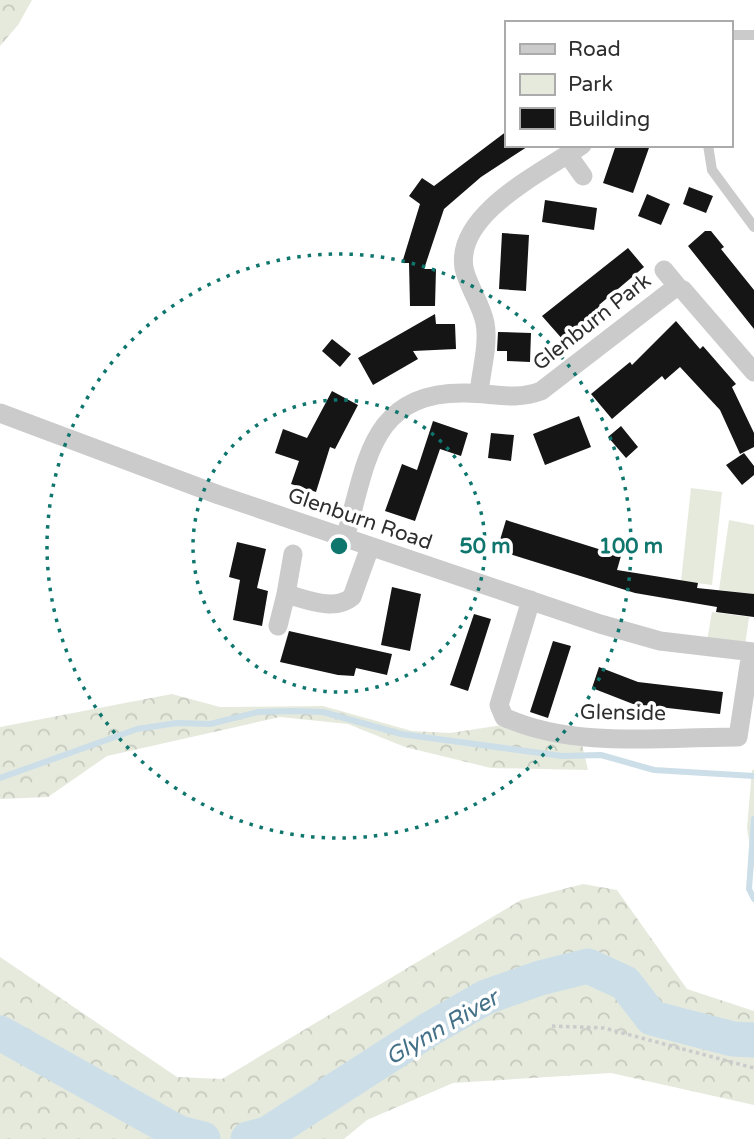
<svg xmlns="http://www.w3.org/2000/svg" width="754" height="1139" font-family="'Varela Round',sans-serif">
<style>
.forest{fill:url(#forest-crowns)}
.green{fill:#e5eadd}
.lines{fill:none;stroke-linecap:round;stroke-linejoin:round}
.stream{stroke:#ccdee8;stroke-width:6}
.river{stroke:#ccdee8;stroke-width:35}
.building{fill:#151515}
.path{stroke:#cbcbcb;stroke-width:3.5;stroke-dasharray:3.5 3.5;stroke-linecap:butt}
.lane{stroke:#cbcbcb;stroke-width:10}
.street{stroke:#cbcbcb;stroke-width:19}
.ring{fill:none;stroke:#0f766e;stroke-width:3.5;stroke-dasharray:3.5 7}
.labels{text-anchor:middle;dominant-baseline:central;stroke-width:7;stroke-linejoin:round;paint-order:stroke}
.street-label{font-size:21px;fill:#2e2e2e;stroke:#fff}
.water-label{font-size:23px;font-style:italic;fill:#447188;stroke:#fff}
.centre{fill:#0f766e;stroke:#fff;stroke-width:3.5}
.ring-label{font-size:21px;text-anchor:middle;font-weight:bold;fill:#0f766e;stroke:#fff;stroke-width:7;stroke-linejoin:round;paint-order:stroke}
</style>
<defs>
<pattern id="forest-crowns" width="20" height="18" patternUnits="userSpaceOnUse" patternTransform="scale(1.75)"><rect width="20" height="18" fill="#e5eadd"/><path d="M2 6a3 3 0 1 1 6 0M12 15a3 3 0 1 1 6 0" fill="none" stroke="#c5c9be"/></pattern>
</defs>
<rect width="100%" height="100%" fill="#fff"/>
<path class="forest" d="M0,0H32L18,25L0,46Z
M172,694L220,707L323,706L412,731L450,733L509,724L582,744L588,770L491,768L405,747L348,724L280,717L107,756L48,797L0,799V727Z
M583,884L617,890L687,989L754,1011V1105L611,1073L453,1083L367,1120L344,1139H0V957L177,1077L222,1079L521,900Z"/>
<path class="green" d="M691,488L722,492L712,585L681,581Z
M729,520L754,525V594L719,590Z
M712,612L749,617L745,646L707,641Z
M752,770H754V872L747,828Z"/>
<g class="lines">
<path class="stream" d="M0,778L137,729L177,723L210,724L258,712L292,711L323,712L401,734L562,756L601,755L654,770L754,776
M754,819L749,889L754,899"/>
<path class="river" d="M0,1033L179,1133L203,1139
M248,1139L267,1134L430,1029L486,997L540,978L588,966L625,983L652,1018L733,1039L754,1040"/>
</g>
<path class="building" d="M507,131V145H530L481,177L444,209L424,269H436L435,306H410L409,263H402L420,204L409,196L422,178L434,186Z
M616,145H650L633,193L603,183Z
M689,187L713,196L706,213L683,204Z
M647,194L670,204L661,225L638,216Z
M545,200L597,208L594,230L542,222Z
M705,231H711L724,247L721,249L754,290V329L688,246Z
M502,233L529,235L526,291L499,289Z
M628,248L644,267L599,305L602,309L564,341L542,316Z
M435,314L436,324H455L456,349L413,351L418,359L373,385L358,358Z
M676,321L700,349L703,346L736,384L732,387L754,433V447L740,454L720,410L680,367L665,380L662,376L612,419L591,394L630,362L632,365Z
M498,332L531,333L530,362L507,361V351H497Z
M332,339L351,354L340,367L322,351Z
M332,391L358,405L335,449L330,447L316,492L291,484L299,461L275,453L283,429L307,438Z
M579,416L591,447L545,465L533,434Z
M433,421L468,433L461,456L440,449L415,521L385,511L402,464L417,470Z
M621,426L638,447L626,458L608,437Z
M491,433L514,435L511,461L488,458Z
M744,453L754,466V475L742,485L726,465Z
M506,520L621,556L617,570L698,583L697,588L754,594V617L716,612L717,607L635,593L497,550Z
M237,542L266,549L257,588L268,591L262,626L233,620L240,580L229,577Z
M392,587L421,594L410,651L381,645Z
M474,614L491,619L468,691L450,685Z
M289,631L392,654L387,675L356,668L354,676L338,675L280,662Z
M553,641L571,646L548,718L530,712Z
M599,667L638,682L723,692L720,714L633,704L592,688Z"/>
<g class="lines">
<path class="path" d="M552,1026L604,1028L754,1068"/>
<path class="lane" d="M731,35H754
M708,145L712,170L754,227"/>
<path class="street" d="M568,155L583,176
M664,270L678,287
M479,393C481,371 489,344 485,323C481,303 468,287 464,268C455,213 545,171 582,145
M0,413L219,495L600,624L660,641L754,652
M345,538C367,464 369,391 466,393C492,393 515,401 541,391L676,287L683,290L754,372
M286,594L293,554
M531,600L499,705L504,717C574,749 662,737 738,737L751,652
M278,626L286,594C306,599 334,612 352,597L370,547"/>
</g>
<g class="ring">
<circle cx="339" cy="546" r="146"/>
<circle cx="339" cy="546" r="292"/>
</g>
<g class="labels">
<g class="street-label">
<text transform="translate(592 322) rotate(-38)">Glenburn Park</text>
<text transform="translate(360 519) rotate(19)">Glenburn Road</text>
<text transform="translate(623 713) rotate(1)">Glenside</text>
</g>
<g class="water-label">
<text transform="translate(442 1028) rotate(-30)">Glynn River</text>
</g>
</g>
<circle cx="339" cy="546" r="10" class="centre"/>
<g class="ring-label">
<text x="485" y="553">50 m</text>
<text x="631" y="553">100 m</text>
</g>
<rect x="505" y="21" width="228" height="126" fill="#ffffff" stroke="#ababab" stroke-width="2"/>
<rect x="520" y="44" width="35" height="10" fill="#cbcbcb" stroke="#ababab" stroke-width="2"/>
<text x="568" y="56" font-size="21" fill="#2e2e2e">Road</text>
<rect x="520" y="74" width="35" height="21" fill="#e5eadd" stroke="#ababab" stroke-width="2"/>
<text x="568" y="91" font-size="21" fill="#2e2e2e">Park</text>
<rect x="520" y="108" width="35" height="21" fill="#151515" stroke="#ababab" stroke-width="2"/>
<text x="568" y="126" font-size="21" fill="#2e2e2e">Building</text>
</svg>
